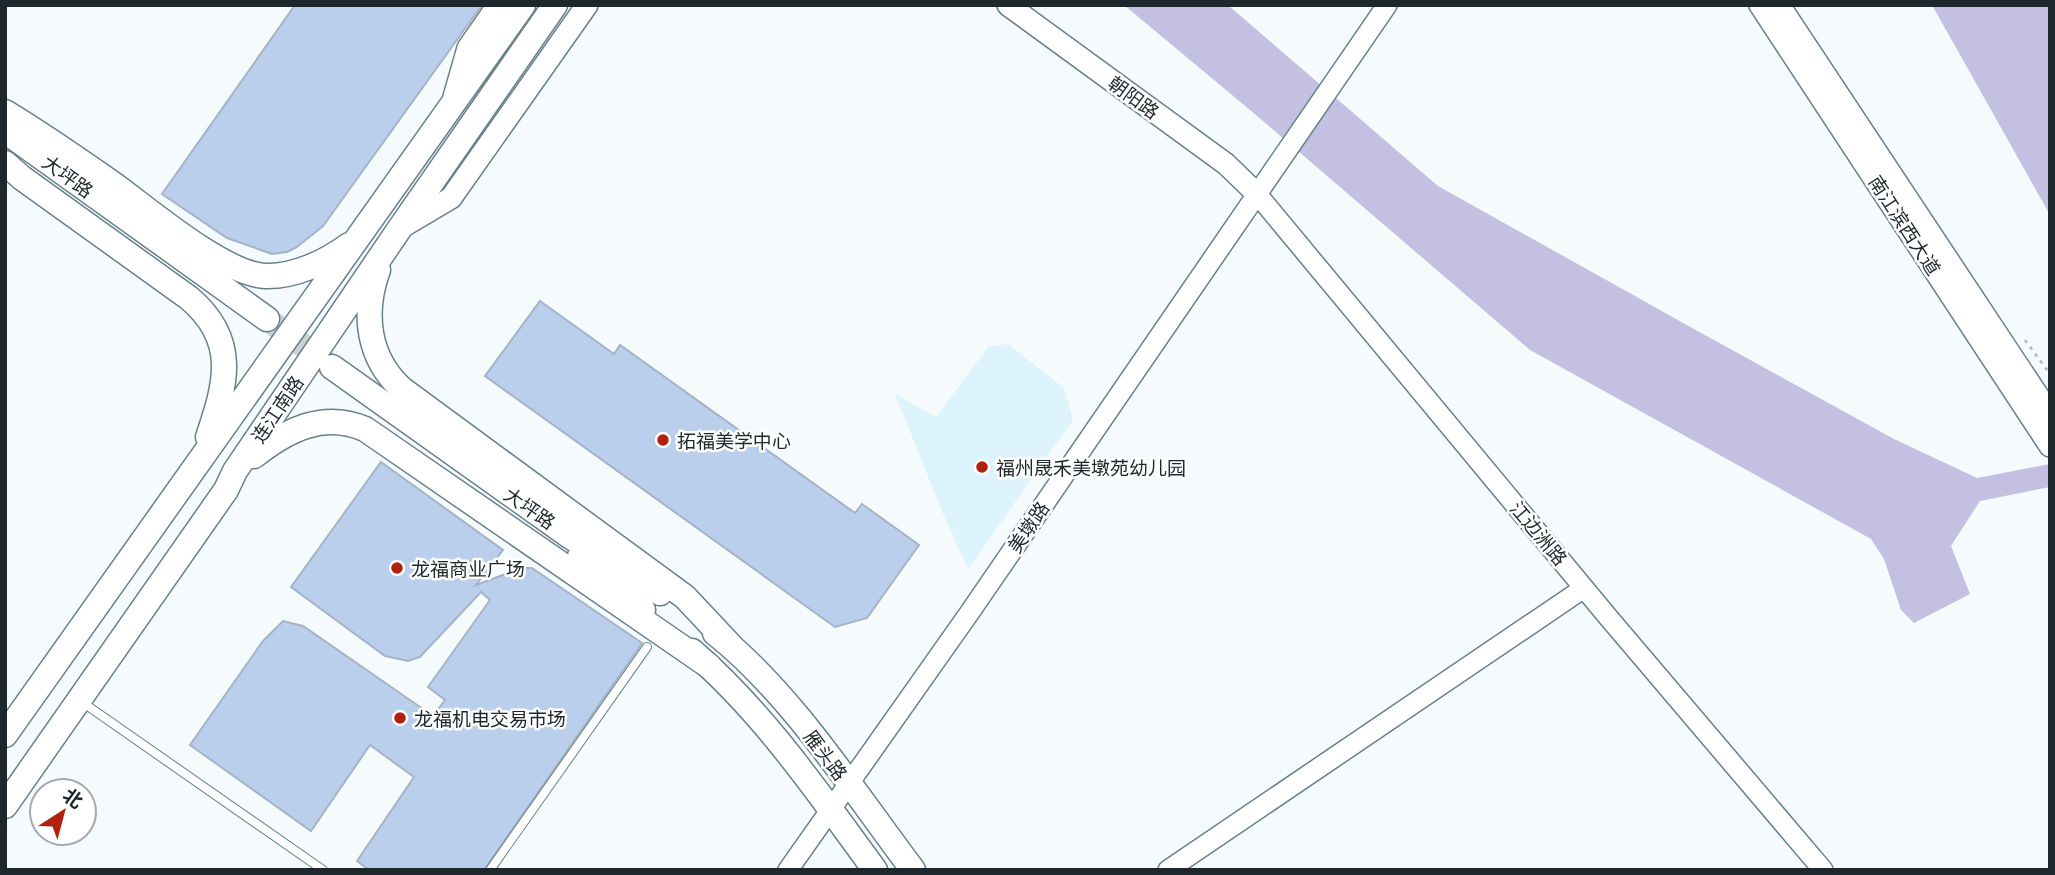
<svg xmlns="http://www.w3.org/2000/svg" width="2055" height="875" font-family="'Exo 2','Noto Sans SC',sans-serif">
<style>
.built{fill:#def4fc}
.water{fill:#c4c0e2}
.building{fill:#bacfec;stroke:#a5b3c6;stroke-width:2}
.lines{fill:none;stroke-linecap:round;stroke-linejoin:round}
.primary-tunnel{stroke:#cad1d3;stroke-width:24;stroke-dasharray:24 12;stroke-linecap:butt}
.service-casing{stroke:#678089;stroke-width:10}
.tertiary-casing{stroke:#678089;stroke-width:22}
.secondary-casing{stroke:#678089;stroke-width:24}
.primary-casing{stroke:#678089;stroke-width:27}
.trunk-casing{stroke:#678089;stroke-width:27}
.path{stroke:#b2b9bc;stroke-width:2.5;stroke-dasharray:3.5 5;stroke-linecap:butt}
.service{stroke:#fff;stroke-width:8}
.tertiary{stroke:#fff;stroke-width:19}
.secondary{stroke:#fff;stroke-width:21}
.primary{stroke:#fff;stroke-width:24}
.trunk{stroke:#fff;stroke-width:24}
.poi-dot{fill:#b0210f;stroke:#fff;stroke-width:2.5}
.labels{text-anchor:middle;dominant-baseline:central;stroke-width:5;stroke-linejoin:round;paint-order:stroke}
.street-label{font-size:19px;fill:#1e282c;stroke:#fff}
.poi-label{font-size:19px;fill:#1e282c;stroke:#fff;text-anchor:start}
</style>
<rect width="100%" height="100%" fill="#f5fbfd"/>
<path class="built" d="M1008,344L1064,388L1073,420L968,569L943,514L895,394L936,417L988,347Z"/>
<path class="water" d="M1124,5H1228L1438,186L1694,329L1894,439L1977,478L2050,464V487L1980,501L1951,546L1970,594L1914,623L1901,610L1884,559L1871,539L1530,350L1256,115Z
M1932,5H2050V215Z"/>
<path class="building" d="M295,5H482L323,226L297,247L287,252L272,254L227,238L162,194Z
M540,301L614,354L620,345L855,513L862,504L919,545L867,618L835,627L485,376Z
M381,462L503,550L476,585L522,568H532L642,643L484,870H369L357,861L414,777L370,745L311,831L190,745L263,641L283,621L303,626L433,716L445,700L428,687L490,600L481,592L420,657L408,661L385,656L291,587Z"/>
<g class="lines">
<path class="primary-tunnel" d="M267,319L331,366"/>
<defs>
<path id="service" d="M82,702L323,870
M490,870L647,647"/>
<path id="tertiary" d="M1257,194L1608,617L1823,870
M788,870L970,612L1387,5
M1168,870L1584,588"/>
<path id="secondary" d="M1008,5L1226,164L1257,194
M1760,5L2050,446
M1779,5L2050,414
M454,97L468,48L498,5
M402,227L451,198L587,5"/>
<path id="primary" d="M5,131L267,319
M332,367L568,535L660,593
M580,556L643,610
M715,633C791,693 854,792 913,870
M692,651C764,713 819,794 875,870"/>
<path id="trunk" d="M5,112C43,135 79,160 116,186C150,211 224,274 265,276C294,277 326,262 349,245
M5,163L22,178L189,298C239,340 226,384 208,437
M378,270C362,314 368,359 403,390L685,597L731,646
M254,456C287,430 323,411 365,429L709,666
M5,735L523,5
M5,806L226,490L235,471L400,228L555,5"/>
</defs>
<use href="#service" class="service-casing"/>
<use href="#tertiary" class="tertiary-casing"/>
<use href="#secondary" class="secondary-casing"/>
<use href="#primary" class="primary-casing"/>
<use href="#trunk" class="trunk-casing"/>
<path class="path" d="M2025,340L2050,374"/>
<use href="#service" class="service"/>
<use href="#tertiary" class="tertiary"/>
<use href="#secondary" class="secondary"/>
<use href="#primary" class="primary"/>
<use href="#trunk" class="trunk"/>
</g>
<g class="poi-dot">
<circle cx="663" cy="440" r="7"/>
<circle cx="982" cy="467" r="7"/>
<circle cx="397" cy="568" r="7"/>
<circle cx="400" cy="718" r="7"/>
</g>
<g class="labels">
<g class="street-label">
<text transform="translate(1134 97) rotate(36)">朝阳路</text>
<text transform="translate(68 176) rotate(36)">大坪路</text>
<text transform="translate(1905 225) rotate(57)">南江滨西大道</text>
<text transform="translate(277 409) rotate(-56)">连江南路</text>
<text transform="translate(530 508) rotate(35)">大坪路</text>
<text transform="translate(1028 527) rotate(-56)">美墩路</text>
<text transform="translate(1539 533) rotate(50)">江边洲路</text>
<text transform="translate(826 755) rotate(53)">雁头路</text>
</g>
<g class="poi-label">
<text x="677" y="440">拓福美学中心</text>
<text x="996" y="467">福州晟禾美墩苑幼儿园</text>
<text x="411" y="568">龙福商业广场</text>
<text x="414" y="718">龙福机电交易市场</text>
</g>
</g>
<rect width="2055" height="875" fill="none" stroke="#1e282c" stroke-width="14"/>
<g transform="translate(63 812) rotate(36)"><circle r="33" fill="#ffffff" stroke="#a5a9ab" stroke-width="2"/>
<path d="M0-5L12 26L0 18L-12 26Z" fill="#b0210f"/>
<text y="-10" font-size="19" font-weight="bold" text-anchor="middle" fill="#1e282c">北</text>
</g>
</svg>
